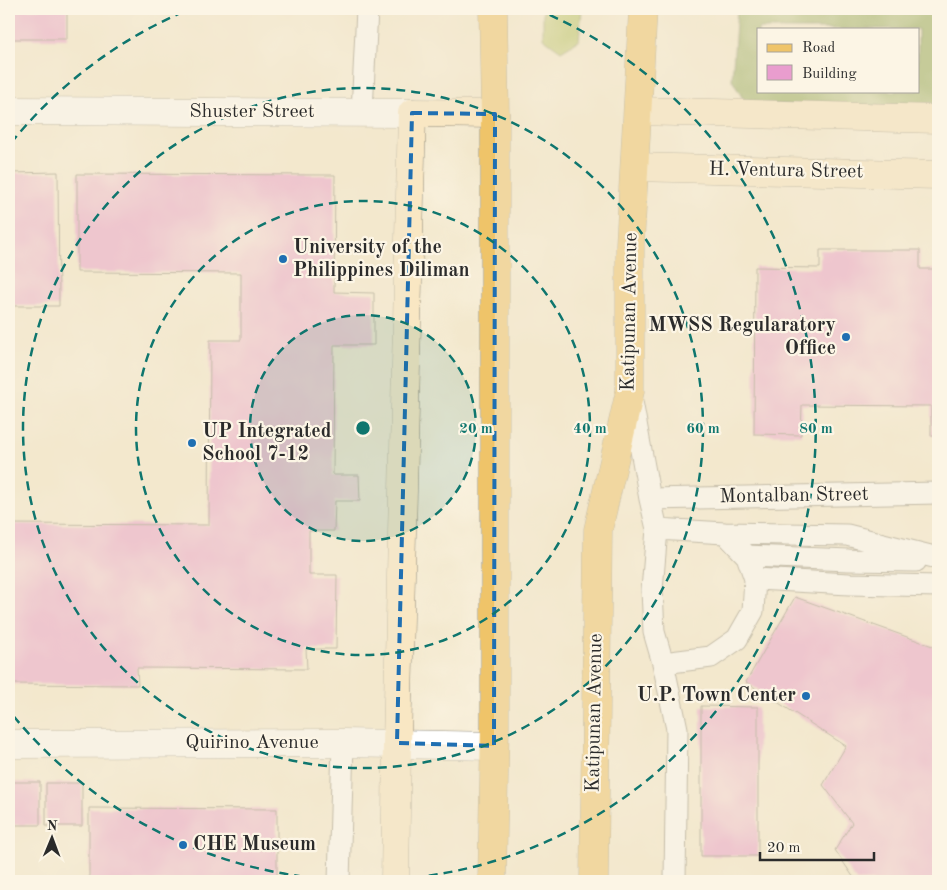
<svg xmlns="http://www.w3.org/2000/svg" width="947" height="890" font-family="'Old Standard TT',serif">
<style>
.green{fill:#b6c365;stroke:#707748}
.forest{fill:#90a95a;stroke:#5e6a42;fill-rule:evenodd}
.building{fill:#e99dce}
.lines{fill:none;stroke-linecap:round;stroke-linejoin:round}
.lane-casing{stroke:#8f8a7c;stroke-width:23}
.street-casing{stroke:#8f8a7c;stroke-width:29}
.secondary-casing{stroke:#8f8a7c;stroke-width:29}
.primary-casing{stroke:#8f8a7c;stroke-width:29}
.lane{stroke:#fff;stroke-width:21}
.street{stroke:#fff;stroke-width:28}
.secondary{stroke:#f9e7c3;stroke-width:28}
.primary{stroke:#efc469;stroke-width:28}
.marked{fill:none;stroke:#1f6fb2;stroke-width:4;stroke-dasharray:10 6;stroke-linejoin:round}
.ring{fill:none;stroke:#0f766e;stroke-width:2.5;stroke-dasharray:9 6}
.poi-dot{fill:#1f6fb2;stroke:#fcf5e5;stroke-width:2}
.labels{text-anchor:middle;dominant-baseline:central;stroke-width:4.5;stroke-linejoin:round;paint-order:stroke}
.street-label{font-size:20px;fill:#2b2b2b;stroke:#fcf5e5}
.poi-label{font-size:20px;font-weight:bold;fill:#2b2b2b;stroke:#fcf5e5;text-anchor:start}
.centre{fill:#0f766e;stroke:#fcf5e5;stroke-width:2.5}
.ring-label{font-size:15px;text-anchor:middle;font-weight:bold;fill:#0f766e;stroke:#fcf5e5;stroke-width:4.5;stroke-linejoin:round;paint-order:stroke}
</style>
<rect width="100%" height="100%" fill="#fcf5e5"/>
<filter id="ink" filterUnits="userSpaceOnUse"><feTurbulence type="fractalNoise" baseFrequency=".02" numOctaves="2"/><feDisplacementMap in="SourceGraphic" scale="10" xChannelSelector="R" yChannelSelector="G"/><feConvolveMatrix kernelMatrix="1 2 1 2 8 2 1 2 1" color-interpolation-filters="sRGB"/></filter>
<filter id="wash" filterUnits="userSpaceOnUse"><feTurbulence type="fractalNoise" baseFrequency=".0096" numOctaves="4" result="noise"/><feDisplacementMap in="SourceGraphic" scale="20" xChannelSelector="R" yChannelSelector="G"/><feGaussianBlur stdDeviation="1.12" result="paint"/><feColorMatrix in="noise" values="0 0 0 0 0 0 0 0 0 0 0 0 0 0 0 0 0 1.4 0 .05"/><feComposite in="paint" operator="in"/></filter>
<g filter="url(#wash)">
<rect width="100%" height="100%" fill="#f3e8cd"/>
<path class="green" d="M543,9H582L579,40L561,51L543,38Z"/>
<path class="forest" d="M737,9H938V107L746,104L732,80ZM758,29H918V91H758Z"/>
<g id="blocks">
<path class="building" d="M9,9H67V39H9Z
M58,172L59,306H9V173Z
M77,174L335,175L334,292L374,293V345H334L333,475H359L360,501H335L334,531H309V575H337L336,649H306L307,669L137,668L138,685L9,684V524L209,525L210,340H241V273L77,272Z
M820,250H920V269H938V436H931V406L802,405L801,435L754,434L755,267L820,268Z
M795,597L938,648V881H856L835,850L852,823L823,785L846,746L746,682Z
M701,706L758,707V856H701Z
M9,782H40V825H9Z
M46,783H82V826H46Z
M89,808L277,809V881H89Z"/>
</g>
</g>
<g filter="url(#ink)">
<use href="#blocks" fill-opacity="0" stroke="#8f8a7c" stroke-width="1"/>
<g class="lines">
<defs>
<path id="lane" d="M362,112L367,9
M631,396L650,499L657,529L652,590L654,632L663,663L677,729L675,881
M650,499L938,493
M657,529L725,533L847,535L938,558
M747,556L849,560L916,561
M755,579L849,584L938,586
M663,663L711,657L737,639L753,611L755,579L747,556L725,533
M339,881L343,743"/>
<path id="street" d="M9,111L412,113
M9,744L343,743L494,746"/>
<path id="secondary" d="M638,111L938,119
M635,167L938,175
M395,881L397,743L412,113L495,114"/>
<path id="primary" d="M492,881L495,726V114L493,9
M594,881L598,530L630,391V244L643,9"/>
</defs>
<use href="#lane" class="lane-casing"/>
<use href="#street" class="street-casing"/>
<use href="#secondary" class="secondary-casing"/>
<use href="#primary" class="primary-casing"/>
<use href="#lane" class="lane"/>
<use href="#street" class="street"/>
<use href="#secondary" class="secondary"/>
<use href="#primary" class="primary"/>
</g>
</g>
<path d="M0 0H947V890H0ZM412,113L495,114L494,746L397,743Z" fill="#f3e8cd" fill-opacity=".55" fill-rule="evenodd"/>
<path class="marked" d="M412,113L495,114L494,746L397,743Z"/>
<circle cx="363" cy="428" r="113" fill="#0f766e" fill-opacity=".12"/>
<g class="ring">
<circle cx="363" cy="428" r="113"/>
<circle cx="363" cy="428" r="227"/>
<circle cx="363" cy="428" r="340"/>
<path d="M11 143A453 453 0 0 1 190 9M536 9A453 453 0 1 1 11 713"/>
</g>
<g class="poi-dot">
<circle cx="283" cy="259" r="5"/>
<circle cx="846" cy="337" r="5"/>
<circle cx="192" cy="443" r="5"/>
<circle cx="806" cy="696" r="5"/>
<circle cx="183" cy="845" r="5"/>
</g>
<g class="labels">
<g class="street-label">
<text x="252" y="112">Shuster Street</text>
<text transform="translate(786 171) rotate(1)">H. Ventura Street</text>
<text transform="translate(630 312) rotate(-89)">Katipunan Avenue</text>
<text transform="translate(794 496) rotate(-1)">Montalban Street</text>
<text transform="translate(595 713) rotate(-89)">Katipunan Avenue</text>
<text x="252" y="743">Quirino Avenue</text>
</g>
<g class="poi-label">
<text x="293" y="248">University of the<tspan x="293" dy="23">Philippines Diliman</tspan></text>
<text x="836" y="326" text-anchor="end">MWSS Regularatory<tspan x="836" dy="23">Office</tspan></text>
<text x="202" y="432">UP Integrated<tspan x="202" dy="23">School 7-12</tspan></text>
<text x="796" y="696" text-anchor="end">U.P. Town Center</text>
<text x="193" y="845">CHE Museum</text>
</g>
</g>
<circle cx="363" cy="428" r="8" class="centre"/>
<g class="ring-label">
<text x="476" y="433">20 m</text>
<text x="590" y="433">40 m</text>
<text x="703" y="433">60 m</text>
<text x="816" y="433">80 m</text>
</g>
<rect width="947" height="890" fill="none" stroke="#fcf5e5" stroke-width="30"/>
<rect x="757" y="28" width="162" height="65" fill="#fcf5e5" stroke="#a8a49b"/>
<rect x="767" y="44" width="25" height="8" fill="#efc469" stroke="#a8a49b"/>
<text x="802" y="52" font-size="15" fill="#2b2b2b">Road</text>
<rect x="767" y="65" width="25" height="15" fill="#e99dce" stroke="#a8a49b"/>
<text x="802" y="78" font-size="15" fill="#2b2b2b">Building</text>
<g transform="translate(52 838) rotate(1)" stroke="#fcf5e5" stroke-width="4" paint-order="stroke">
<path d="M0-4L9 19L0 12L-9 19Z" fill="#2b2b2b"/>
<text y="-8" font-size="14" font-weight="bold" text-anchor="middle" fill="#2b2b2b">N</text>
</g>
<path d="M760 852v8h114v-8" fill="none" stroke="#2b2b2b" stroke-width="2.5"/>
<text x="767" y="852" font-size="15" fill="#2b2b2b" stroke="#fcf5e5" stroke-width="4" paint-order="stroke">20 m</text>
</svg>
